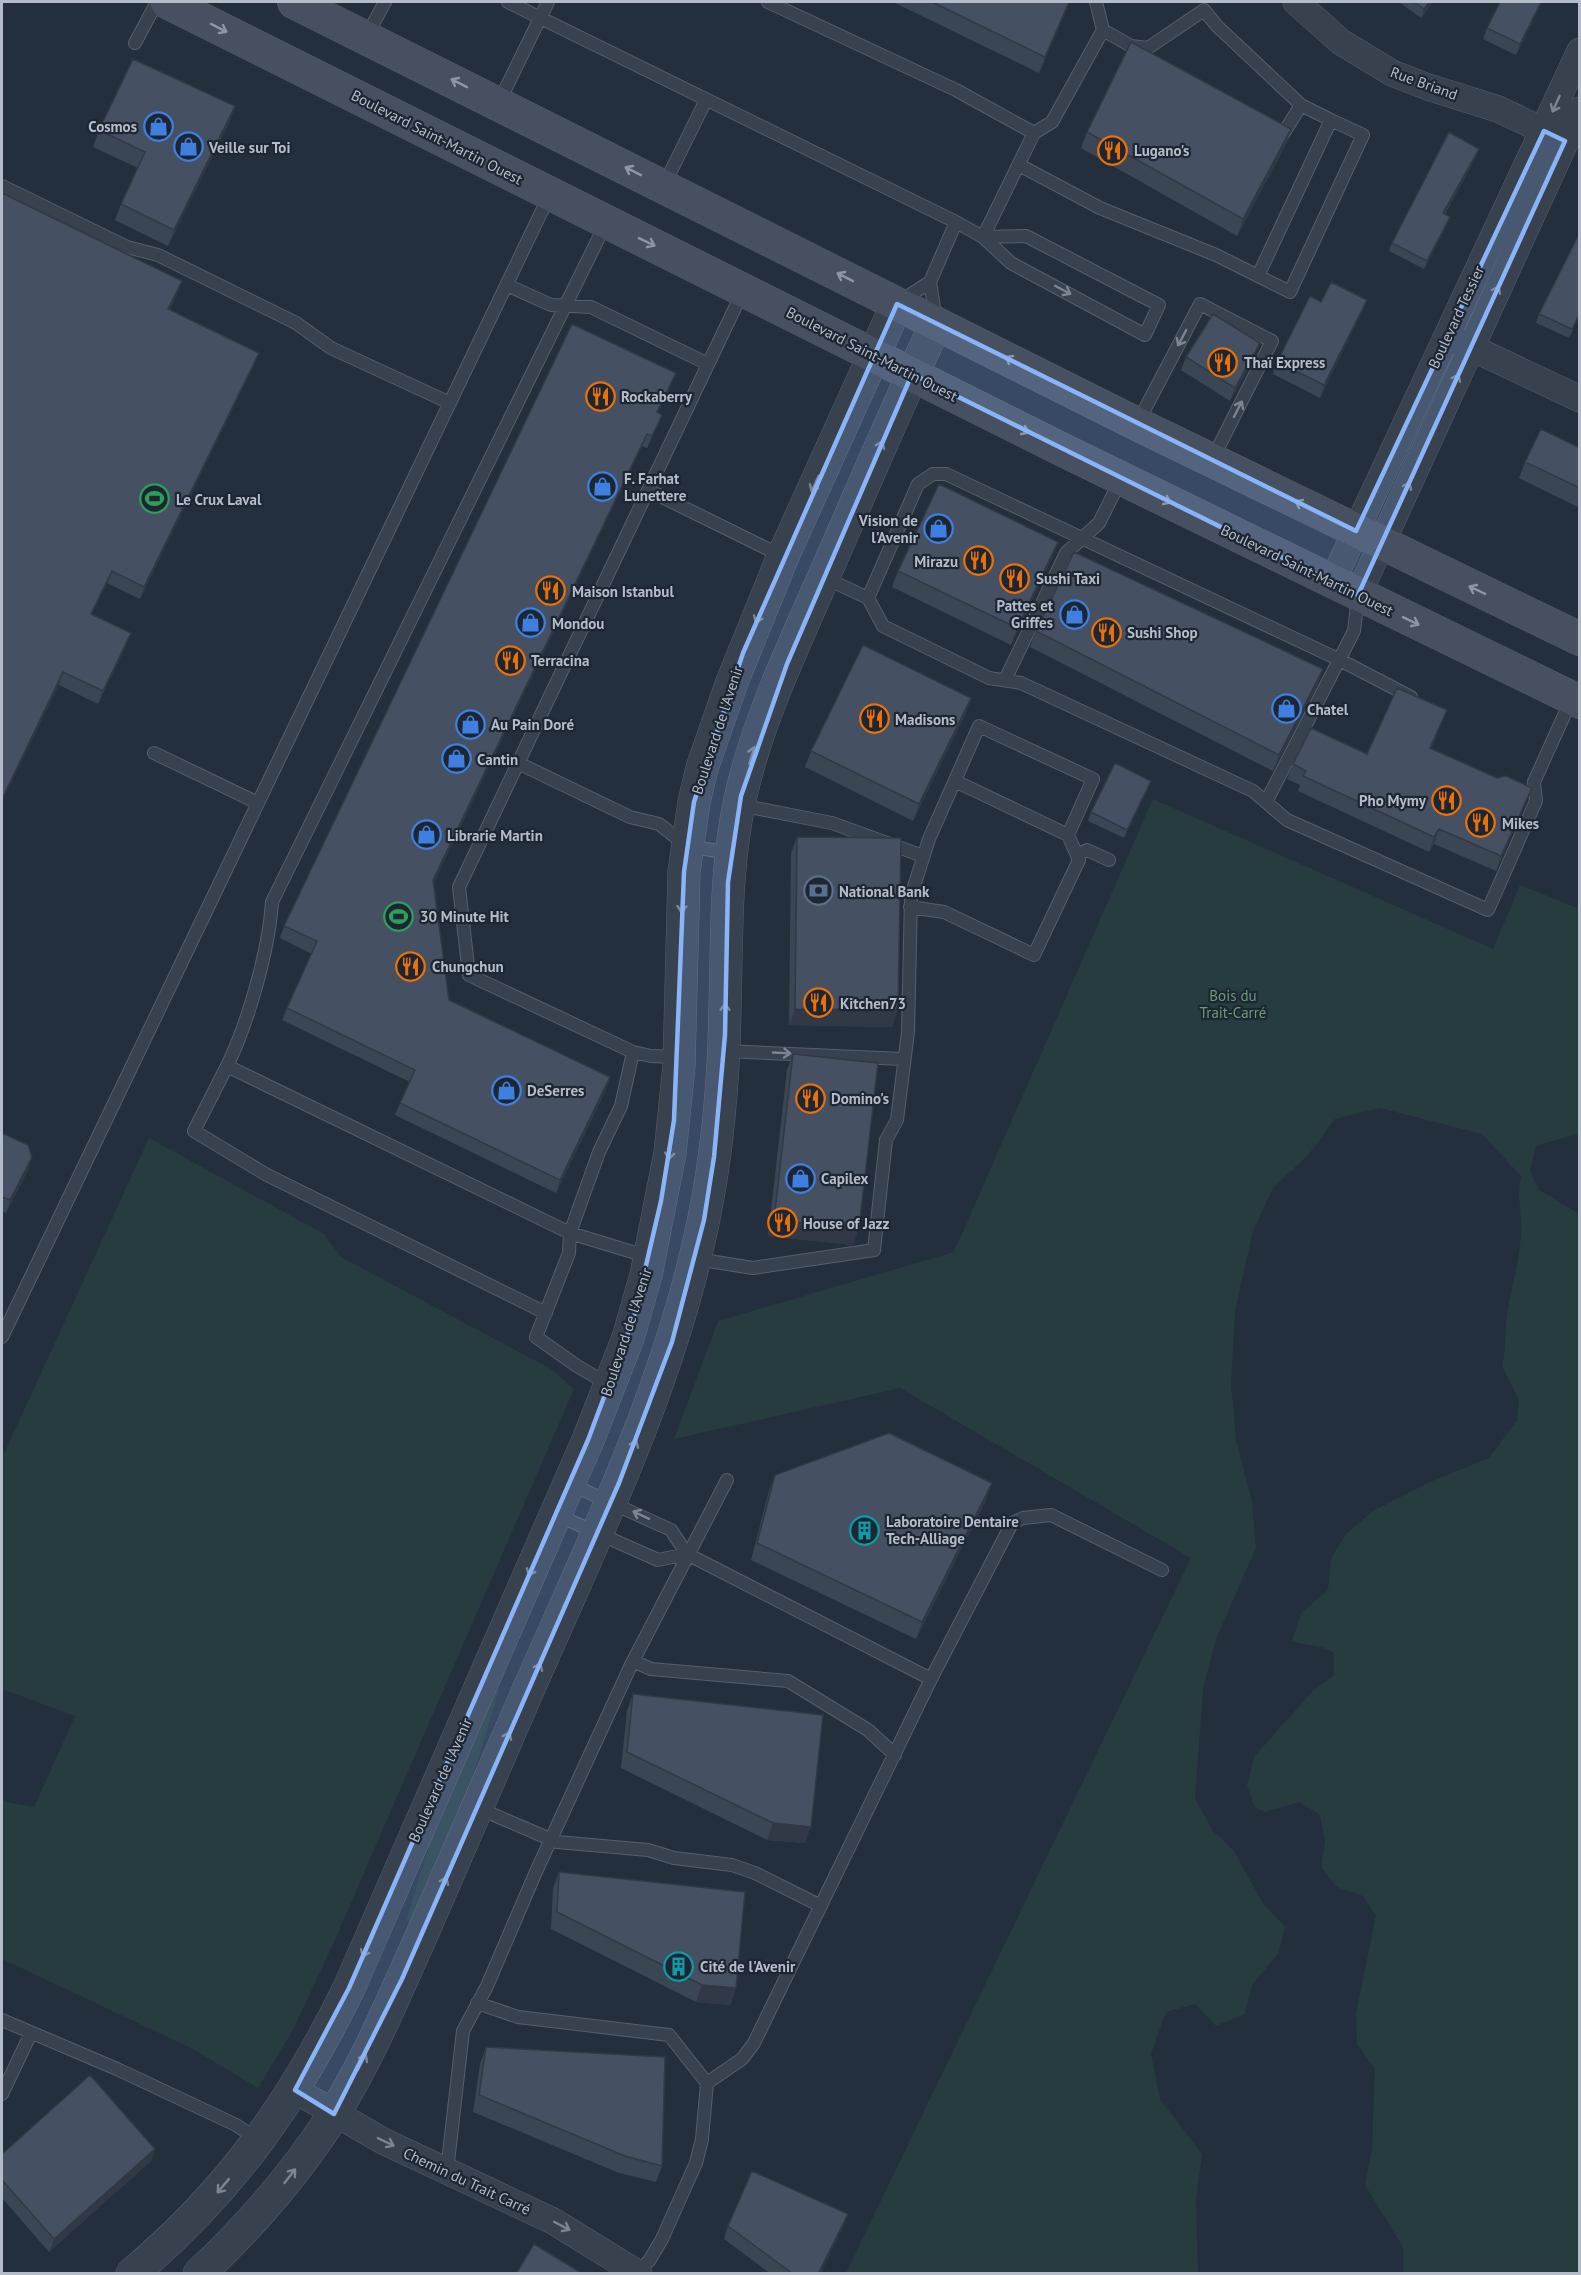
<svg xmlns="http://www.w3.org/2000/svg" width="1581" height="2275" font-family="'PT Sans',sans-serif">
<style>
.green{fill:#263c3f}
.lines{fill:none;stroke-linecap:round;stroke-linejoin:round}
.service-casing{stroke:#565f6c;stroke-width:14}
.minor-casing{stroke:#565f6c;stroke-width:27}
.tertiary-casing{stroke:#565f6c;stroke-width:33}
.secondary-casing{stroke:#565f6c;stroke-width:34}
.service{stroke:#38414e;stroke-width:12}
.minor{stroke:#38414e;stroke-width:26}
.tertiary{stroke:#38414e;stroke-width:32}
.secondary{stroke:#465061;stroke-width:33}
.wall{fill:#3b4654}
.shaded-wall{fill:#303945}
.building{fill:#455162;stroke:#303945;stroke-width:1.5}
.oneway{stroke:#8e96a5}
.oneway2{stroke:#7c8592}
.marked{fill:#8ab4f8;fill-opacity:0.2;stroke:#8ab4f8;stroke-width:4.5;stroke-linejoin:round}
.labels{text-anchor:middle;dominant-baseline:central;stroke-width:4.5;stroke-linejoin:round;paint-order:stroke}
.street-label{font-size:15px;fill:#b4bcc9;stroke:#1d2633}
.poi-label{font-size:15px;font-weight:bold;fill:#b4bcc9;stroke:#1d2633;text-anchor:start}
.park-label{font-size:15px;fill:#6b9a76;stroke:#1d2633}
</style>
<rect width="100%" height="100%" fill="#242f3e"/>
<path class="green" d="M1153,799L1493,949L1520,885L1577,908L1579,903V1133L1536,1146L1530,1171L1539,1190L1580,1214L1579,2273H1403V2247L1365,2185L1372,2149L1375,2069L1357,2044L1356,2014L1376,1915L1363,1896L1337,1887L1321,1867L1325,1841L1320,1815L1300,1802L1265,1812L1255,1807L1247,1786L1254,1757L1312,1692L1334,1675V1653C1316,1642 1310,1648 1292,1641L1301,1613L1328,1590L1331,1558L1346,1534L1373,1511L1430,1482L1489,1458L1517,1420L1519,1400L1502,1366C1507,1348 1504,1332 1507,1315C1511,1288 1519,1263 1521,1236C1523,1215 1516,1197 1521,1176L1482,1134L1380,1108L1335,1119L1309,1154L1273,1188L1253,1231L1235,1311L1231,1383L1236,1439L1252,1502L1256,1548L1216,1639L1203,1689L1195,1799L1213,1831L1234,1851L1262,1902L1285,1927L1278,1954L1252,1985L1245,2014L1216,2026L1195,2004L1166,2012L1151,2054L1160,2099L1202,2154L1196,2200L1198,2273H846L1191,1558L900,1388L674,1439L718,1321L954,1252Z
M149,1138L324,1234L341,1257L551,1369L574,1389L334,1942L293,2030L258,2088L191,2048L2,1959V1801L34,1807L75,1716L2,1689V1458Z
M495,1688L499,1690L469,1788L410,1923L406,1922L436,1823Z"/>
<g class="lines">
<defs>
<path id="service" d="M508,2L956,222L983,237L1011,263L1145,335L1159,305L1026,236L983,237
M768,2L956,90L1034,133
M366,37L385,2
M135,43L157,2
M499,102L548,2
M1277,131L1283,134L1301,105
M1019,165L1100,208L1216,255L1258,276L1331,120L1301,105L1217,26L1204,10L1148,48L1131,46L1103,30
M664,185L706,100
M2,186L127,247L158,255L296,323L331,348L450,403
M606,223L272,902C269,950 248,1023 227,1066L570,1233L649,1257
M983,237L1034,133L1052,122L1103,30L1096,2
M1258,276L1290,292L1363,135L1331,120
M507,285L551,305L591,307L708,364
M899,302L930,282
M936,320L930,282L956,222
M1137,424L1200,304L1272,341L1212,460
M648,490L782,556
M825,578L868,598L883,626L989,678L1021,683L1253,791L1287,820L1488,910L1536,801L1534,782L1571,700
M868,598L918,484L933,474H946L1340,660L1411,697
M1005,680L1066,553L1099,523L1121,479
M154,753L258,803
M518,763L630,817L659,824L687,846L730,853
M1266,802L1354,631L1358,596
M739,805L832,823L923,856
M1077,855L1087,850L1109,860
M910,907L944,912L1034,955L1079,860L1068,835L955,781
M725,1051L903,1059
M678,1057L651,1056L633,1052L469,975L459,887L743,291
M227,1066L194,1131L267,1175L546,1313
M696,1259L753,1268L874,1250L886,1140L897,1120L908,1032L911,896L929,839L979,726L1093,779L1068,835
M2,1337L550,194
M608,1384L577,1366L536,1337L569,1253L570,1233L599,1152L621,1106L633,1052
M557,1515L658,1560L687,1554L671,1530L570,1484
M687,1554L931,1679
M633,1661L651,1669L788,1681L868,1730L895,1755
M478,1808L557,1842L648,1850L674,1858L732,1865L755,1873L821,1906
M477,2003L518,2017L669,2035L707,2083L702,2139L696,2163L662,2239L649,2261L636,2272
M2,2020L117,2069L236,2125L258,2140
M707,2083L742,2059L754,2043L931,1679L1012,1523L1023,1518L1051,1515L1162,1570
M2,2094L31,2033
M447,2171L463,2031L487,1986L535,1874L631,1665L727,1480"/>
<path id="minor" d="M1296,2L1341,42L1392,73L1428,87L1498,109L1559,138
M1455,340L1580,399
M1332,582L1580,51
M1358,595L1580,110
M295,2090L383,2141L553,2221L639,2274"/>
<path id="tertiary" d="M132,2274C230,2191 293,2103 349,1988L588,1440L628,1338L646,1275L670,1153L679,1066L684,872L694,802L702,768L732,682L783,556L897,304
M199,2274C248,2228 293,2177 330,2120C368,2061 395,1994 424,1930C459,1848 495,1767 530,1686C597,1533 671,1382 704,1218C718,1149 724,1077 725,1007C727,935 725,865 741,795C759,716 796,641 828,567C864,485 898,404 936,324"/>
<path id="secondary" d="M167,2L1063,450L1580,702
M294,2L1137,424L1580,639"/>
</defs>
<use href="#service" class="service-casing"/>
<use href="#minor" class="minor-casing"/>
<use href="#tertiary" class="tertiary-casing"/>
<use href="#secondary" class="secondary-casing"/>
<use href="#service" class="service"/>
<use href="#minor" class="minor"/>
<use href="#tertiary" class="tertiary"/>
<use href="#secondary" class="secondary"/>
</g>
<path class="wall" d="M893,2H1070L1039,73Z
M1399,2H1433L1421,18Z
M1542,2L1516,55L1483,39L1487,28Z
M235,106L229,123L168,246L115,220L121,204L138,168L93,147L99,130Z
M1291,129L1285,146L1237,236L1081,148L1087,132Z
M1476,157L1445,214L1447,225L1424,269L1389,251L1392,243Z
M2,193L177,294L170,309L254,365L140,599L107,583L92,614L126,646L98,704L59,685Z
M1580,232V314L1569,338L1536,323L1539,314Z
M1321,302L1362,312L1320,398L1273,374L1277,362Z
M1255,356L1230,401L1181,370L1186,357Z
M671,386L658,412L662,415L657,427L647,448L642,446L434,882L449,1000L610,1077L606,1090L556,1193L395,1115L400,1103L410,1082L282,1020L287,1008L312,954L280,938L284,926Z
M1580,448V508L1519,478L1525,462Z
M1052,558L1011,645L892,587L898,571Z
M1036,631L1323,669L1317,686L1273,771L1030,647Z
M971,698L965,715L913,821L805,767L811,751Z
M1447,710L1431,749L1526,802L1496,871L1434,844L1429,852L1298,791L1300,785L1287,779L1293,764L1367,754Z
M1148,789L1124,838L1088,821L1091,812Z
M797,837L892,1027L789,1025L791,853Z
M793,1054L853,1245L768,1236L787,1070Z
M2,1133L28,1170L6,1213L2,1211Z
M775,1475L992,1483L986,1500L916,1639L751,1560L769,1491Z
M633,1694L805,1843L767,1840L621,1768L627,1711Z
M559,1872L736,1988L730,2005L696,2002L551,1929L553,1888Z
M486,2047L662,2166L656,2182L619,2173L473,2112L480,2064Z
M155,2149L151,2161L49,2252L2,2198V2154Z
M728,2226L843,2227L820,2274H771L724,2239Z"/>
<path class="shaded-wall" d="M1069,2H1070L1039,73L1045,57Z
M1430,2H1433L1421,18L1424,9Z
M1541,2H1542L1516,55L1520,44Z
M235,106L229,123L168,246L174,230Z
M1291,129L1285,146L1237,236L1243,219Z
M1479,149L1476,157L1440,222L1443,213Z
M1450,217L1447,225L1424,269L1427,261Z
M182,281L177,294L164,321L168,309Z
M1367,300L1362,312L1320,398L1324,385Z
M1260,343L1255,356L1230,401L1235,388Z
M259,353L254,365L140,599L144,587Z
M676,373L671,386L652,424L657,412Z
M662,415L657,427L647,448L652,436Z
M647,434L642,446L429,893L433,880Z
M1058,542L1052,558L1011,645L1017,628Z
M112,571L107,583L86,626L91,614Z
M131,633L126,646L98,704L103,691Z
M1323,669L1317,686L1273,771L1279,755Z
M63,672L59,685L2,802V799Z
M971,698L965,715L913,821L919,804Z
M1447,710L1441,725L1424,763L1430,748Z
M1151,781L1148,789L1124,838L1127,830Z
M1532,788L1526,802L1496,871L1501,856Z
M1439,829L1434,844L1429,852L1434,837Z
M795,1009L898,1010L892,1027L789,1025Z
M610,1077L606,1090L556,1193L560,1180Z
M32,1157L28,1170L6,1213L10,1200Z
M774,1220L859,1228L853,1245L768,1236Z
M992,1483L986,1500L916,1639L922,1622Z
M773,1823L811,1827L805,1843L767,1840Z
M702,1985L736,1988L730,2005L696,2002Z
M155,2149L151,2161L49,2252L54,2239Z
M848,2214L843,2227L820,2274H818Z"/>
<path class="building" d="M932,2H1069L1045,57Z
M1414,2H1430L1424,9Z
M1500,2H1541L1520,44L1487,28Z
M1131,42L1291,129L1243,219L1087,132Z
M133,59L235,106L174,230L121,204L145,152L99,130Z
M1449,132L1479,149L1443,213L1450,217L1427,261L1392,243Z
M2,193L182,281L168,309L259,353L144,587L112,571L91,614L131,633L103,691L63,672L2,799Z
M1580,232V313L1572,329L1539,314Z
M1331,282L1367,300L1324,385L1277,362L1310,296L1321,302Z
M1213,314L1260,343L1235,388L1186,357Z
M572,324L676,373L657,412L662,415L652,436L647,434L433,880L449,1000L610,1077L560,1180L400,1103L415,1070L287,1008L317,941L284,926Z
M1541,429L1580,448V488L1525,462Z
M939,484L1058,542L1017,628L898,571Z
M1074,552L1323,669L1279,755L1036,631Z
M863,645L971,698L919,804L811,751Z
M1397,688L1447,710L1430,748L1497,778L1506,776L1532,788L1501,856L1439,829L1434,837L1303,776L1306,771L1293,764L1311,728L1367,754Z
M1115,763L1151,781L1127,830L1091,812Z
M797,837L901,838L898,1010L795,1009Z
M793,1054L878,1063L859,1228L774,1220Z
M2,1133L28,1145L32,1157L10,1200L2,1197Z
M889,1433L992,1483L922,1622L757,1543L775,1475Z
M633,1694L823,1715L811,1827L773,1823L627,1752Z
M559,1872L745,1892L736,1988L702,1985L557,1912Z
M486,2047L665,2057L662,2166L625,2156L479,2095Z
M90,2075L155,2149L54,2239L2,2180V2154Z
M752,2171L848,2214L818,2274H793L728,2226Z
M534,2244L583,2274H516Z"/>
<defs><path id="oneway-shaft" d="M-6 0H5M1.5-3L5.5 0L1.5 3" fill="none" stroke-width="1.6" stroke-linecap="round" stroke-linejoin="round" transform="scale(1.5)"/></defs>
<g class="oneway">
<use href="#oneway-shaft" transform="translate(219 28) rotate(27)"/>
<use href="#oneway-shaft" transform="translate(459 83) rotate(-153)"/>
<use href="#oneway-shaft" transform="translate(633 171) rotate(-153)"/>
<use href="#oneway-shaft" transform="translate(647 242) rotate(26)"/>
<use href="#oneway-shaft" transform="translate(845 277) rotate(-153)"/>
<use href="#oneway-shaft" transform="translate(1013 361) rotate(-153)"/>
<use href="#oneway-shaft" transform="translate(1021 429) rotate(26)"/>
<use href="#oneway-shaft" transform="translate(1163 499) rotate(26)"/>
<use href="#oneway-shaft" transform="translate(1303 505) rotate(-154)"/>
<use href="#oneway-shaft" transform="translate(1477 590) rotate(-154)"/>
<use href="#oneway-shaft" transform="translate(1411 621) rotate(26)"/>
</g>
<g class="oneway2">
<use href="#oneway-shaft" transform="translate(1556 104) rotate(114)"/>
<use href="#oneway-shaft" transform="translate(1063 290) rotate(28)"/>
<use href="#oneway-shaft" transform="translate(1495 294) rotate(-65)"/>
<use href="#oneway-shaft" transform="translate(1182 338) rotate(118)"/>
<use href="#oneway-shaft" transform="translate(1455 382) rotate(-66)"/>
<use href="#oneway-shaft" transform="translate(1238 409) rotate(-63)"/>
<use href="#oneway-shaft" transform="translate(879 449) rotate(-67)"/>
<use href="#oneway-shaft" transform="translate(815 484) rotate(114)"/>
<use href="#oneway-shaft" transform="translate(1406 490) rotate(-65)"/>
<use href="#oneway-shaft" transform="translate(759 615) rotate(112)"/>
<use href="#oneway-shaft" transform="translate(752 755) rotate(-73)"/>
<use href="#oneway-shaft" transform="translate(682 904) rotate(93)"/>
<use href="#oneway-shaft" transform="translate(725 1012) rotate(-89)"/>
<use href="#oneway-shaft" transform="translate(782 1053) rotate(3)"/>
<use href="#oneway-shaft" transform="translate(670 1151) rotate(98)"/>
<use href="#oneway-shaft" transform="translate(633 1448) rotate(-67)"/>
<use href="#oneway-shaft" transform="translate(641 1515) rotate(-155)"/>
<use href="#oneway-shaft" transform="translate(532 1568) rotate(114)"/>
<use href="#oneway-shaft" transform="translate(537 1671) rotate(-66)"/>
<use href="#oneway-shaft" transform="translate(506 1740) rotate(-66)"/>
<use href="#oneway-shaft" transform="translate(443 1885) rotate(-66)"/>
<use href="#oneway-shaft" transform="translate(366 1949) rotate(114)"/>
<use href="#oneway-shaft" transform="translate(362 2062) rotate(-63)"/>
<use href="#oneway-shaft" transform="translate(386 2142) rotate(26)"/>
<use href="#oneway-shaft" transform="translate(290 2176) rotate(-52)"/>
<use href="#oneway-shaft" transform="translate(223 2186) rotate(130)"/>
<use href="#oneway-shaft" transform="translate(562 2226) rotate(28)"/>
</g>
<path class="marked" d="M1544,131L1565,141L1358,595L912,374L787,664L741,796L728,882L725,1035L714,1157L704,1220L672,1342L619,1483L402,1979L334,2114L295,2090L349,1988L588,1440L634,1317L661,1201L674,1120L684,872L694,802L743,653L897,304L1356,531Z"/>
<defs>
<symbol id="shop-ring" viewBox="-11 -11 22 22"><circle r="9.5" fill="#1d2633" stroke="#3f7fe0" stroke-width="1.5"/><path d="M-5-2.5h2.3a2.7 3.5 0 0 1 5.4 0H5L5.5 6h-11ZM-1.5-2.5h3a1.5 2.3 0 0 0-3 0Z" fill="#3f7fe0"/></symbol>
<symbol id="restaurant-ring" viewBox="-11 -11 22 22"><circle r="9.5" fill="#1d2633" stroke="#e8710a" stroke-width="1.5"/><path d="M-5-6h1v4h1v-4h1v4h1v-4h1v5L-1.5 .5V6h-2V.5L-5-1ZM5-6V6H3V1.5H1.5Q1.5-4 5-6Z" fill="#e8710a"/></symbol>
<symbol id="stadium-ring" viewBox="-11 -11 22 22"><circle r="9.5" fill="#1d2633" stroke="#2e9e5b" stroke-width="1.5"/><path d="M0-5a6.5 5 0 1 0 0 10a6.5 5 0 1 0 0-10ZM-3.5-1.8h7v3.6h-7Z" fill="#2e9e5b"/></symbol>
<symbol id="bank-ring" viewBox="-11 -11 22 22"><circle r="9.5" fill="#1d2633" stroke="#5c6f8a" stroke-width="1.5"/><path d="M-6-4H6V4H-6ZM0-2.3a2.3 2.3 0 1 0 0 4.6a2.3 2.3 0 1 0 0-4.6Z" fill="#5c6f8a"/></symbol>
<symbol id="building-ring" viewBox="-11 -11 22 22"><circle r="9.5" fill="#1d2633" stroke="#0f9aa8" stroke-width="1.5"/><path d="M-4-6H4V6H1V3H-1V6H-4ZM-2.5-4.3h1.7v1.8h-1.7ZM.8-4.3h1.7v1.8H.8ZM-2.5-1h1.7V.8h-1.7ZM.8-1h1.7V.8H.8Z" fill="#0f9aa8"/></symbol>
</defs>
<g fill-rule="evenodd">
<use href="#shop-ring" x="142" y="110" width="33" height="33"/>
<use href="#shop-ring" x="172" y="130" width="33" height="33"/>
<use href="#restaurant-ring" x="1096" y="134" width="33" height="33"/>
<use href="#restaurant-ring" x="1206" y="346" width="33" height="33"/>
<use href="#restaurant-ring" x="584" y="380" width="33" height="33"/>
<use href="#shop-ring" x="586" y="470" width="33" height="33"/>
<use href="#stadium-ring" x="138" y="482" width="33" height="33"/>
<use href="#shop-ring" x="922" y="512" width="33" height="33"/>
<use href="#restaurant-ring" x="962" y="544" width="33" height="33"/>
<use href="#restaurant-ring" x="998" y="562" width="33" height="33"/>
<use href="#restaurant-ring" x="534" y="574" width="33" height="33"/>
<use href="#shop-ring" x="1058" y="598" width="33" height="33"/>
<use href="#shop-ring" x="514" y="606" width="33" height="33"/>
<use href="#restaurant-ring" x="1090" y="616" width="33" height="33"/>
<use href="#restaurant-ring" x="494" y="644" width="33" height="33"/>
<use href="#shop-ring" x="1270" y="692" width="33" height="33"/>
<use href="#restaurant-ring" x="858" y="702" width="33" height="33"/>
<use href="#shop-ring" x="454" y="708" width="33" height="33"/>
<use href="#shop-ring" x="440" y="742" width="33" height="33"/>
<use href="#restaurant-ring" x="1430" y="784" width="33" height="33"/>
<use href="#restaurant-ring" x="1464" y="806" width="33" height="33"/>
<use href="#shop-ring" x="410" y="818" width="33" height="33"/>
<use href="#bank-ring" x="802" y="874" width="33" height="33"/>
<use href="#stadium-ring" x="382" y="900" width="33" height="33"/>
<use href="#restaurant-ring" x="394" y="950" width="33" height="33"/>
<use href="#restaurant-ring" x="802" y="986" width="33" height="33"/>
<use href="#shop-ring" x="490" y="1074" width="33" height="33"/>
<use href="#restaurant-ring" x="794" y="1082" width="33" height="33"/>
<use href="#shop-ring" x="784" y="1162" width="33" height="33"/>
<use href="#restaurant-ring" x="766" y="1206" width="33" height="33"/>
<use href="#building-ring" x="848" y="1514" width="33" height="33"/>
<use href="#building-ring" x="662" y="1950" width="33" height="33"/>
</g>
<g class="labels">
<g class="street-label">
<text transform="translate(1424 83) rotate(20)">Rue Briand</text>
<text transform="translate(437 137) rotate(27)">Boulevard Saint-Martin Ouest</text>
<text transform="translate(1456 317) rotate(-65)">Boulevard Tessier</text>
<text transform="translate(872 354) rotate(27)">Boulevard Saint-Martin Ouest</text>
<text transform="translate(1307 570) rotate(26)">Boulevard Saint-Martin Ouest</text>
<text transform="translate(717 730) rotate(-72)">Boulevard de l'Avenir</text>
<text transform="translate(626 1332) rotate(-72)">Boulevard de l'Avenir</text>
<text transform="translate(440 1780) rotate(-66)">Boulevard de l'Avenir</text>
<text transform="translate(467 2181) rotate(25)">Chemin du Trait Carré</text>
</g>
<g class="poi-label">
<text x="137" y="126" text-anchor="end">Cosmos</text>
<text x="209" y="147">Veille sur Toi</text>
<text x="1134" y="150">Lugano's</text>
<text x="1244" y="362">Thaï Express</text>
<text x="621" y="396">Rockaberry</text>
<text x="624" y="478">F. Farhat<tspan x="624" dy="17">Lunettere</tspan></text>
<text x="176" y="499">Le Crux Laval</text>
<text x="918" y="520" text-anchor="end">Vision de<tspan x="918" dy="17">l'Avenir</tspan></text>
<text x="958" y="561" text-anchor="end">Mirazu</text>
<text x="1036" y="578">Sushi Taxi</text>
<text x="572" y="591">Maison Istanbul</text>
<text x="1053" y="605" text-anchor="end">Pattes et<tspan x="1053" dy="17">Griffes</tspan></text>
<text x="552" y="623">Mondou</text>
<text x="1127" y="632">Sushi Shop</text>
<text x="531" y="660">Terracina</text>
<text x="1307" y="709">Chatel</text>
<text x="895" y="719">Madisons</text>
<text x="491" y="724">Au Pain Doré</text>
<text x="477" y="759">Cantin</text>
<text x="1426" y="800" text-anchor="end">Pho Mymy</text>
<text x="1502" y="823">Mikes</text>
<text x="447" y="835">Librarie Martin</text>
<text x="839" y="891">National Bank</text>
<text x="420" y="916">30 Minute Hit</text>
<text x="432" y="966">Chungchun</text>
<text x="840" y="1003">Kitchen73</text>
<text x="527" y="1090">DeSerres</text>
<text x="831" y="1098">Domino's</text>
<text x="821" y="1178">Capilex</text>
<text x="803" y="1223">House of Jazz</text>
<text x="886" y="1521">Laboratoire Dentaire<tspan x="886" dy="17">Tech-Alliage</tspan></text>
<text x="700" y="1966">Cité de l'Avenir</text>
</g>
<g class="park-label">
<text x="1233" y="995">Bois du<tspan x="1233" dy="17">Trait-Carré</tspan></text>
</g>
</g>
<rect width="1581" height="2275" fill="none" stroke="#b4bcc9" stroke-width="6"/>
</svg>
